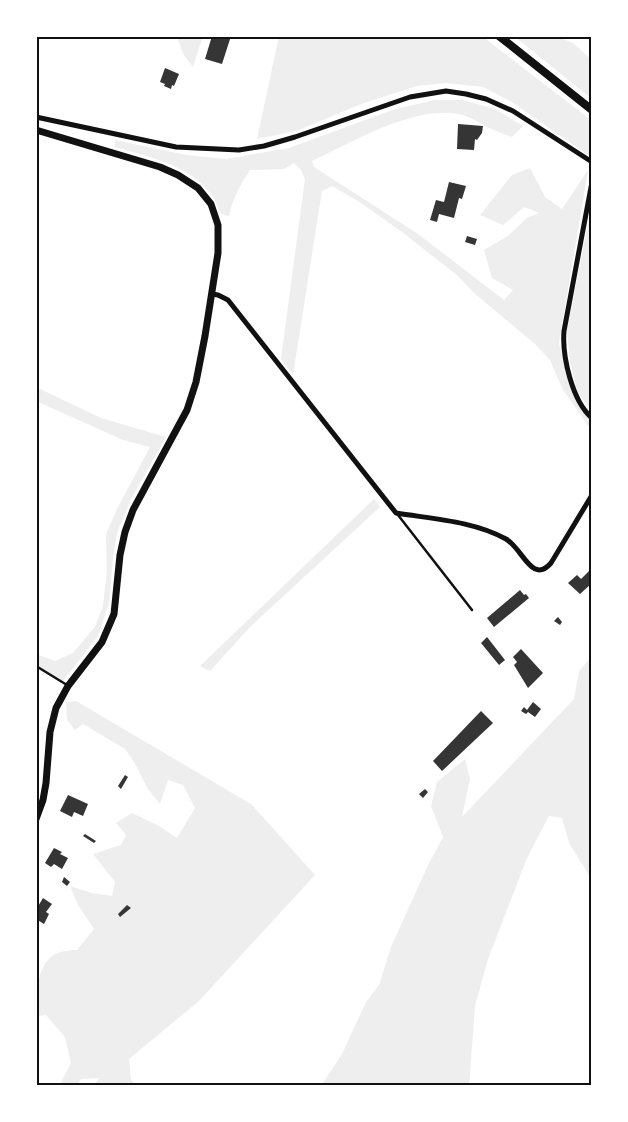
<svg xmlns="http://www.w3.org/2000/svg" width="628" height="1122" font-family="Overpass,sans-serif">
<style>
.green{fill:#eee}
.building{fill:#353535}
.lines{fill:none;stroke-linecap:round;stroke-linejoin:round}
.service{stroke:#111;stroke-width:2.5}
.minor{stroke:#111;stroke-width:5}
.tertiary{stroke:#111;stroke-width:7}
.secondary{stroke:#111;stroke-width:8}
.neatline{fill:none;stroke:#111;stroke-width:2}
</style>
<rect width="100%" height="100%" fill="#fff"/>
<path class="green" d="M177,36H203L193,67L183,54Z
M279,36H482L592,121V158L512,102L483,87L446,83L417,86L364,103L296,131L257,139Z
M514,36H556L573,43L592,60V99Z
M435,100H463L495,109L523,126L512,137C501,133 490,129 480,123C474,120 466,115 459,114C412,106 353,142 312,161L314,167L418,234L504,300L513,290L492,278L484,250L508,236L527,218L539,213L524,207L503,225L480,215L512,175L530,168L545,197L562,209L588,170L559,343L571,391L578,406L592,422L589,427L562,388L550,360L535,344L474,293L458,276L402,232L358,201L332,186L322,191L293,375L281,359L305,179L301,170L294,163L284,169L250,170C240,185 233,198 229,216L221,214C218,207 215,199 210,193C188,165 148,156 115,147V140L186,155L226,159L289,148L395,109Z
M592,203V412L578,393L570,362L567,330Z
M36,387L101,418L166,437L131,499L117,533L113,558L109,603L98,636L63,681L36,668V654L55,661L73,653L95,627L103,606L107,570L106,534L117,509L150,447L123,440L36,401Z
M374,499L380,507L251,626L210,671L200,666Z
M592,656V880L569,843L562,818L549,816L527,858L488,959L475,1006L469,1086H321L342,1054L366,1002L379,985L391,947L429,863L443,837L431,806L437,782L465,759L470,779L462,817L574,699L579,671Z
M76,701L251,804L315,875L199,1001L129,1059L131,1080L137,1086H94L99,1078L81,1079L77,1086H59L71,1063L65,1037L46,1015L36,1016C36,999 36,969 51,957C58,951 69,950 77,950L94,929L78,905L70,886L92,893L112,896L115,882L93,854L121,845L126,835L116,823L132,813L159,826L177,838L195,808L183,785L168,780L160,804L148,789L134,762L125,749L83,724L75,730L67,720L66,702Z"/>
<path class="building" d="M212,36H231L222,64L205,59Z
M165,68L179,74L174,86L172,85L171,89L164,86L165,84L160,82Z
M458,124L483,126L482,133L477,140L475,139L474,150L457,149Z
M449,182L466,186L462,199L459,198L454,218L439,214L437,222L430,220L436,200L444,202Z
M467,236L477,239L475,245L465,242Z
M592,568L591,584L580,594L568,583L577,575L581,579Z
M520,590L524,595L526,594L529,598L494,627L487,618Z
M558,617L562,622L560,625L554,621Z
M487,637L505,660L499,665L481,643Z
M521,649L543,673L528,688L514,665L517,662L513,657Z
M533,702L541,709L535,717L528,712L526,714L521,711L524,707L527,710Z
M481,711L493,723L442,771L433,761Z
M125,775L128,777L121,789L118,786Z
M425,789L428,792L423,798L419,794Z
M68,795L88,804L83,816L74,812L72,817L60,811Z
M85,834L96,841L94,843L83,836Z
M54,848L62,852L60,854L68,858L62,869L54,864L51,867L45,863Z
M64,877L70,882L67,886L62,882Z
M43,898L52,904L46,912L49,914L44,924L36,919V911L38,908H37Z
M127,905L131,908L120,917L118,914Z"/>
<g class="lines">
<path class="service" d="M398,515L472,610
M36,666L67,685"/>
<path class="minor" d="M36,117L176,147L239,150L264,146L295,137L410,97L446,91L466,94L486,99L513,111L592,162
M592,182L564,331C562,356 572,401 592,418
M212,294L218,295L228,300L396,513C433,519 473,521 506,539C523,549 532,585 551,563L592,495"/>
<path class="tertiary" d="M36,130L160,167L178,175L198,188L211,204L218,225V253L205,336L196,382L187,410L133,510L125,532L120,555L114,614L102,642L68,686L56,708L50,732L46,783L43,800L36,819"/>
<path class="secondary" d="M499,36L592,110"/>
</g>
<rect width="628" height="1122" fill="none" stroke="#ffffff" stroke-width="75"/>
<rect x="38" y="38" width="552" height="1046" class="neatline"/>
</svg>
